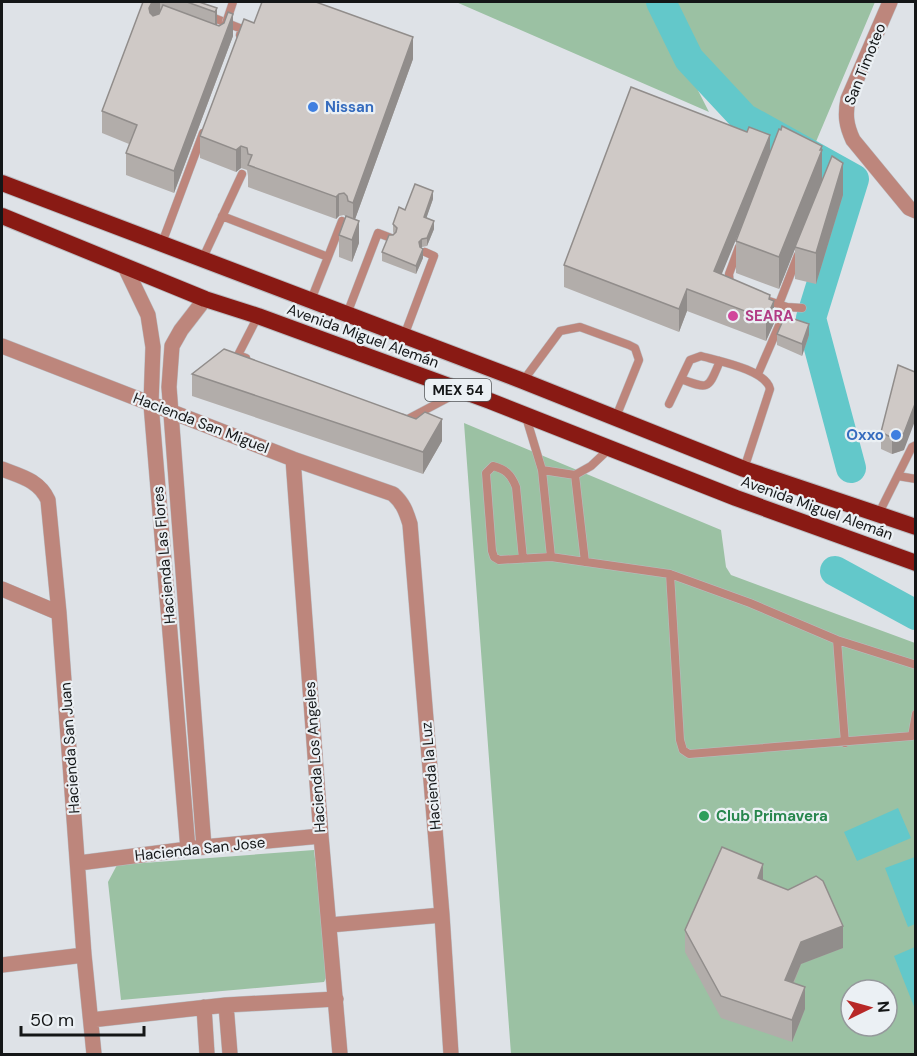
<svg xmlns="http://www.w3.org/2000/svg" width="917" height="1056" font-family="'DM Sans',sans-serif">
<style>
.green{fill:#9bc1a3;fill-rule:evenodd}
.water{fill:#63c8ca}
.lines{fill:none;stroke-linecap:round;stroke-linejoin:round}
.river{stroke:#63c8ca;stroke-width:30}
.service-casing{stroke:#babdc2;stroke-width:9}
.minor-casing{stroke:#babdc2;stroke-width:16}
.trunk-casing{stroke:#babdc2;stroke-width:18}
.service{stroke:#bd867c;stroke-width:8}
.minor{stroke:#bd867c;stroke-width:15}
.trunk{stroke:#891a14;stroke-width:16}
.service-bridge-casing{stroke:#babdc2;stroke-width:9;stroke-linecap:butt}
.service-bridge{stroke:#bd867c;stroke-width:8}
.wall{fill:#b2adaa}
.shaded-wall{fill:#918d8b}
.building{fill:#cfc9c6;stroke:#918d8b;stroke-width:1.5}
.shop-dot{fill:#3f7fe0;stroke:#ebf0f4;stroke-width:2}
.hotel-dot{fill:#d1479c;stroke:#ebf0f4;stroke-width:2}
.leisure-dot{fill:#2e9e5b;stroke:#ebf0f4;stroke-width:2}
.labels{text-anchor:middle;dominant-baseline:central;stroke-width:4.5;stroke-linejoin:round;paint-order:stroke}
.shield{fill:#ebf0f4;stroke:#545759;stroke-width:1.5}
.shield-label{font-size:14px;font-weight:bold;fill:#141617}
.street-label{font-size:15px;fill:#141617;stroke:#ebf0f4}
.shop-label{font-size:15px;font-weight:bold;fill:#366cbe;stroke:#ebf0f4;text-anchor:start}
.hotel-label{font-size:15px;font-weight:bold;fill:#b23c85;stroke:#ebf0f4;text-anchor:start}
.leisure-label{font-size:15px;font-weight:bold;fill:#27864d;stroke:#ebf0f4;text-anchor:start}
</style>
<rect width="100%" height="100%" fill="#dee2e7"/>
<path class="green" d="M456,2H653L709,112Z
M672,2H875L815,144L757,115L714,72L690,43Z
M464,423L721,530L726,567L731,575L915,643V1054H511ZM851,990H887V1026H851Z
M314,850L328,974L324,982L121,1000L108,882L117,865Z"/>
<path class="water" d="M898,808L911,838L857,861L844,832Z
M915,857V924L908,927L885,868Z
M915,947V1009L894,956Z"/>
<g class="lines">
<path class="river" d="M661,2L689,59L744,118L854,179L811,318L851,468
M835,571L916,615"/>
<defs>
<path id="service" d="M209,16L242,29L240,35
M222,216L328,257L311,300
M162,243L203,133
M328,257L342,221
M202,260L242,174
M730,287L729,274L739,247
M766,300L787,307L802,308
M779,304L798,255
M347,314L378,233L391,238
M404,336L434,256L425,252
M246,358L238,355L258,316
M758,374L787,307
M681,379C710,390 708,389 720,361
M523,381L560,331L580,327L629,345L635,348L639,360L616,417
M669,404L690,360L701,356C719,361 766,370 770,389L744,469
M526,417L542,470L551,557
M403,418L406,420L459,392
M542,470L575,475L591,466L609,449
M575,475L585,562
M898,476L916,479
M878,515L912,447L916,445
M523,559L516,487C511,474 505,469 493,466L486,473L492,551L494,557L499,560L551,557L670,574L750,603L837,640L845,743
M670,574L680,740L683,750L689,754L912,736L916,714
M837,640L916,665"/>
<path id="minor" d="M890,2L848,99C845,115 846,125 853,140L909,208L916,211
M125,267L148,315L153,347L151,404L188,849
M2,346L293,459L393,494C403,503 406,511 410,524L442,915L451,1054
M293,459L321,836L340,1054
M2,469C20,476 39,480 48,500L59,613L84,955L94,1054
M2,589L59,613
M204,847L169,387L172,346L181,330L205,299
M79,863L204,847L321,836
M330,925L442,915
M2,965L84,955
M226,1005L230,1054
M204,1007L207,1054
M91,1020L226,1005L336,999"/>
<path id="trunk" d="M2,183L523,381L744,469L916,527
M2,216L205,299L258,316L490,401L736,498L916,563"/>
</defs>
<use href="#service" class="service-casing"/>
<use href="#minor" class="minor-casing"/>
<use href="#trunk" class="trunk-casing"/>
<use href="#service" class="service"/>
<use href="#minor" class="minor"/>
<use href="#trunk" class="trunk"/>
<defs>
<path id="service-bridge" d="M226,23L233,2"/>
</defs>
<use href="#service-bridge" class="service-bridge-casing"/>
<use href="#service-bridge" class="service-bridge"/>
</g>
<path class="wall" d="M143,2H199L217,8V25L219,26L224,23L233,36L174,193L126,175V153L129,144L102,133V111Z
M254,23L413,59L355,219L359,243L352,262L339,257V235L346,217L344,215L339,216L336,219L248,187V176L247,170L241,168L236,172L200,158V136Z
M822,146V181L843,195L816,284L795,279V247L807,217L779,289L736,273V241L748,211L721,274L770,300L774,323L766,341L687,311L679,332L564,287V265L770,154Z
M433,199L426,218L434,229L427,246L422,247L421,248L423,258L416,274L382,261V252L394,234L393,232V224L405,210Z
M777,334L809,335L802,356L777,345Z
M898,365L904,450L892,454L881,449V432Z
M192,374L442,441L423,474L192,396Z
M763,880L843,948L801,964L794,983L805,1009L792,1042L721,1018L685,952V930Z"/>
<path class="shaded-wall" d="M152,2H160V13L155,16L149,30V8Z
M217,8V30L215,34V12Z
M233,14V36L174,193V171Z
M413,37V59L353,225V203Z
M770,135V157L714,293V271Z
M241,146V168L236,172V150Z
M822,146V182L779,289V257Z
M843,163V195L816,284V253Z
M433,191V199L424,225V217Z
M339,194V216L336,219V197Z
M359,221V243L352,262V240Z
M434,221V229L427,246V238Z
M422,239V247L419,250V242Z
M423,249V258L416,274V266Z
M687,289V311L679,332V309Z
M770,295V308L774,301V323L766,341V319L769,299Z
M809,324V335L802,356V344Z
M915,404V421L904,450L892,454V438Z
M442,419V441L423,474V452Z
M763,864V886L758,878Z
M843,926V948L801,964L785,1002V980L801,942Z
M805,987V1009L792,1042V1020Z"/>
<path class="building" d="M143,2H152L149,8L150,13L153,16L159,14L163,5L219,26L224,23L228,12L233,14L174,171L126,153L137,125L102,111Z
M187,2H199L217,8L215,12Z
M262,2H316L413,37L353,203L348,201L347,196L344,193L339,194L336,197L248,165L252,155L248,154L247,148L241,146L236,150L200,136L244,19L254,23Z
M631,87L747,132L749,127L770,135L714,271L770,295L769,299L774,301L766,319L687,289L679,309L564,265Z
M782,126L822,146L820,150H822L779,257L736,241L779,129L781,130Z
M832,156L843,163L816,253L795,247Z
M415,184L433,191L424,217L434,221L427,238L422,239L419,242L420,247L423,249L416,266L382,252L389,235H393L396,232L397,228L393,224L399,207L405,210Z
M346,216L359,221L352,240L339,235Z
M785,316L809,324L802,344L777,334Z
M224,349L416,419L425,412L442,419L423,452L192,374Z
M898,365L915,372V404L904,433L892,438L881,432Z
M722,847L763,864L758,878L788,890L816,876L823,881L843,926L801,942L785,980L805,987L792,1020L721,996L685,930Z"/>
<g class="shop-dot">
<circle cx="313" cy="107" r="6"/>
<circle cx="896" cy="435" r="6"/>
</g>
<circle class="hotel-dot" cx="733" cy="316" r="6"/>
<circle class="leisure-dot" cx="704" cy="816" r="6"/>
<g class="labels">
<rect class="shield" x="425" y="379" width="66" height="22" rx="4.5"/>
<g class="shield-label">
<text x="458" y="390">MEX 54</text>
</g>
<g class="street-label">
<text transform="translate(865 64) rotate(-68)">San Timoteo</text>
<text transform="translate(363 336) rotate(20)">Avenida Miguel Alemán</text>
<text transform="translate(201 423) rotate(21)">Hacienda San Miguel</text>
<text transform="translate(817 508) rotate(20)">Avenida Miguel Alemán</text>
<text transform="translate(164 555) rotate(-95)">Hacienda Las Flores</text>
<text transform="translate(70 748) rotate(-94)">Hacienda San Juan</text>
<text transform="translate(315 757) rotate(-94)">Hacienda Los Angeles</text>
<text transform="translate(431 776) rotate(-95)">Hacienda la Luz</text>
<text transform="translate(200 849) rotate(-6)">Hacienda San Jose</text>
</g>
<g class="shop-label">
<text x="325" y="107">Nissan</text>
<text x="884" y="435" text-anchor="end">Oxxo</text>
</g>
<g class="hotel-label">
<text x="745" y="316">SEARA</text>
</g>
<g class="leisure-label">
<text x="716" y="816">Club Primavera</text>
</g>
</g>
<rect width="917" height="1056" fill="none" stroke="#141617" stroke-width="6"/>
<g transform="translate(869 1008) rotate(85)"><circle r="28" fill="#ebf0f4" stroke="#95999c" stroke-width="1.5"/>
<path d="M0-4.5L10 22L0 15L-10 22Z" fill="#b72827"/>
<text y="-9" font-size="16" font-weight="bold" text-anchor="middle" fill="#141617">N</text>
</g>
<path d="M21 1026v9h123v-9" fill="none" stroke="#141617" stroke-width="3"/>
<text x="30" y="1026" font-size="18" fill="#141617" stroke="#ebf0f4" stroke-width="4.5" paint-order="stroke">50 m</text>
</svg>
